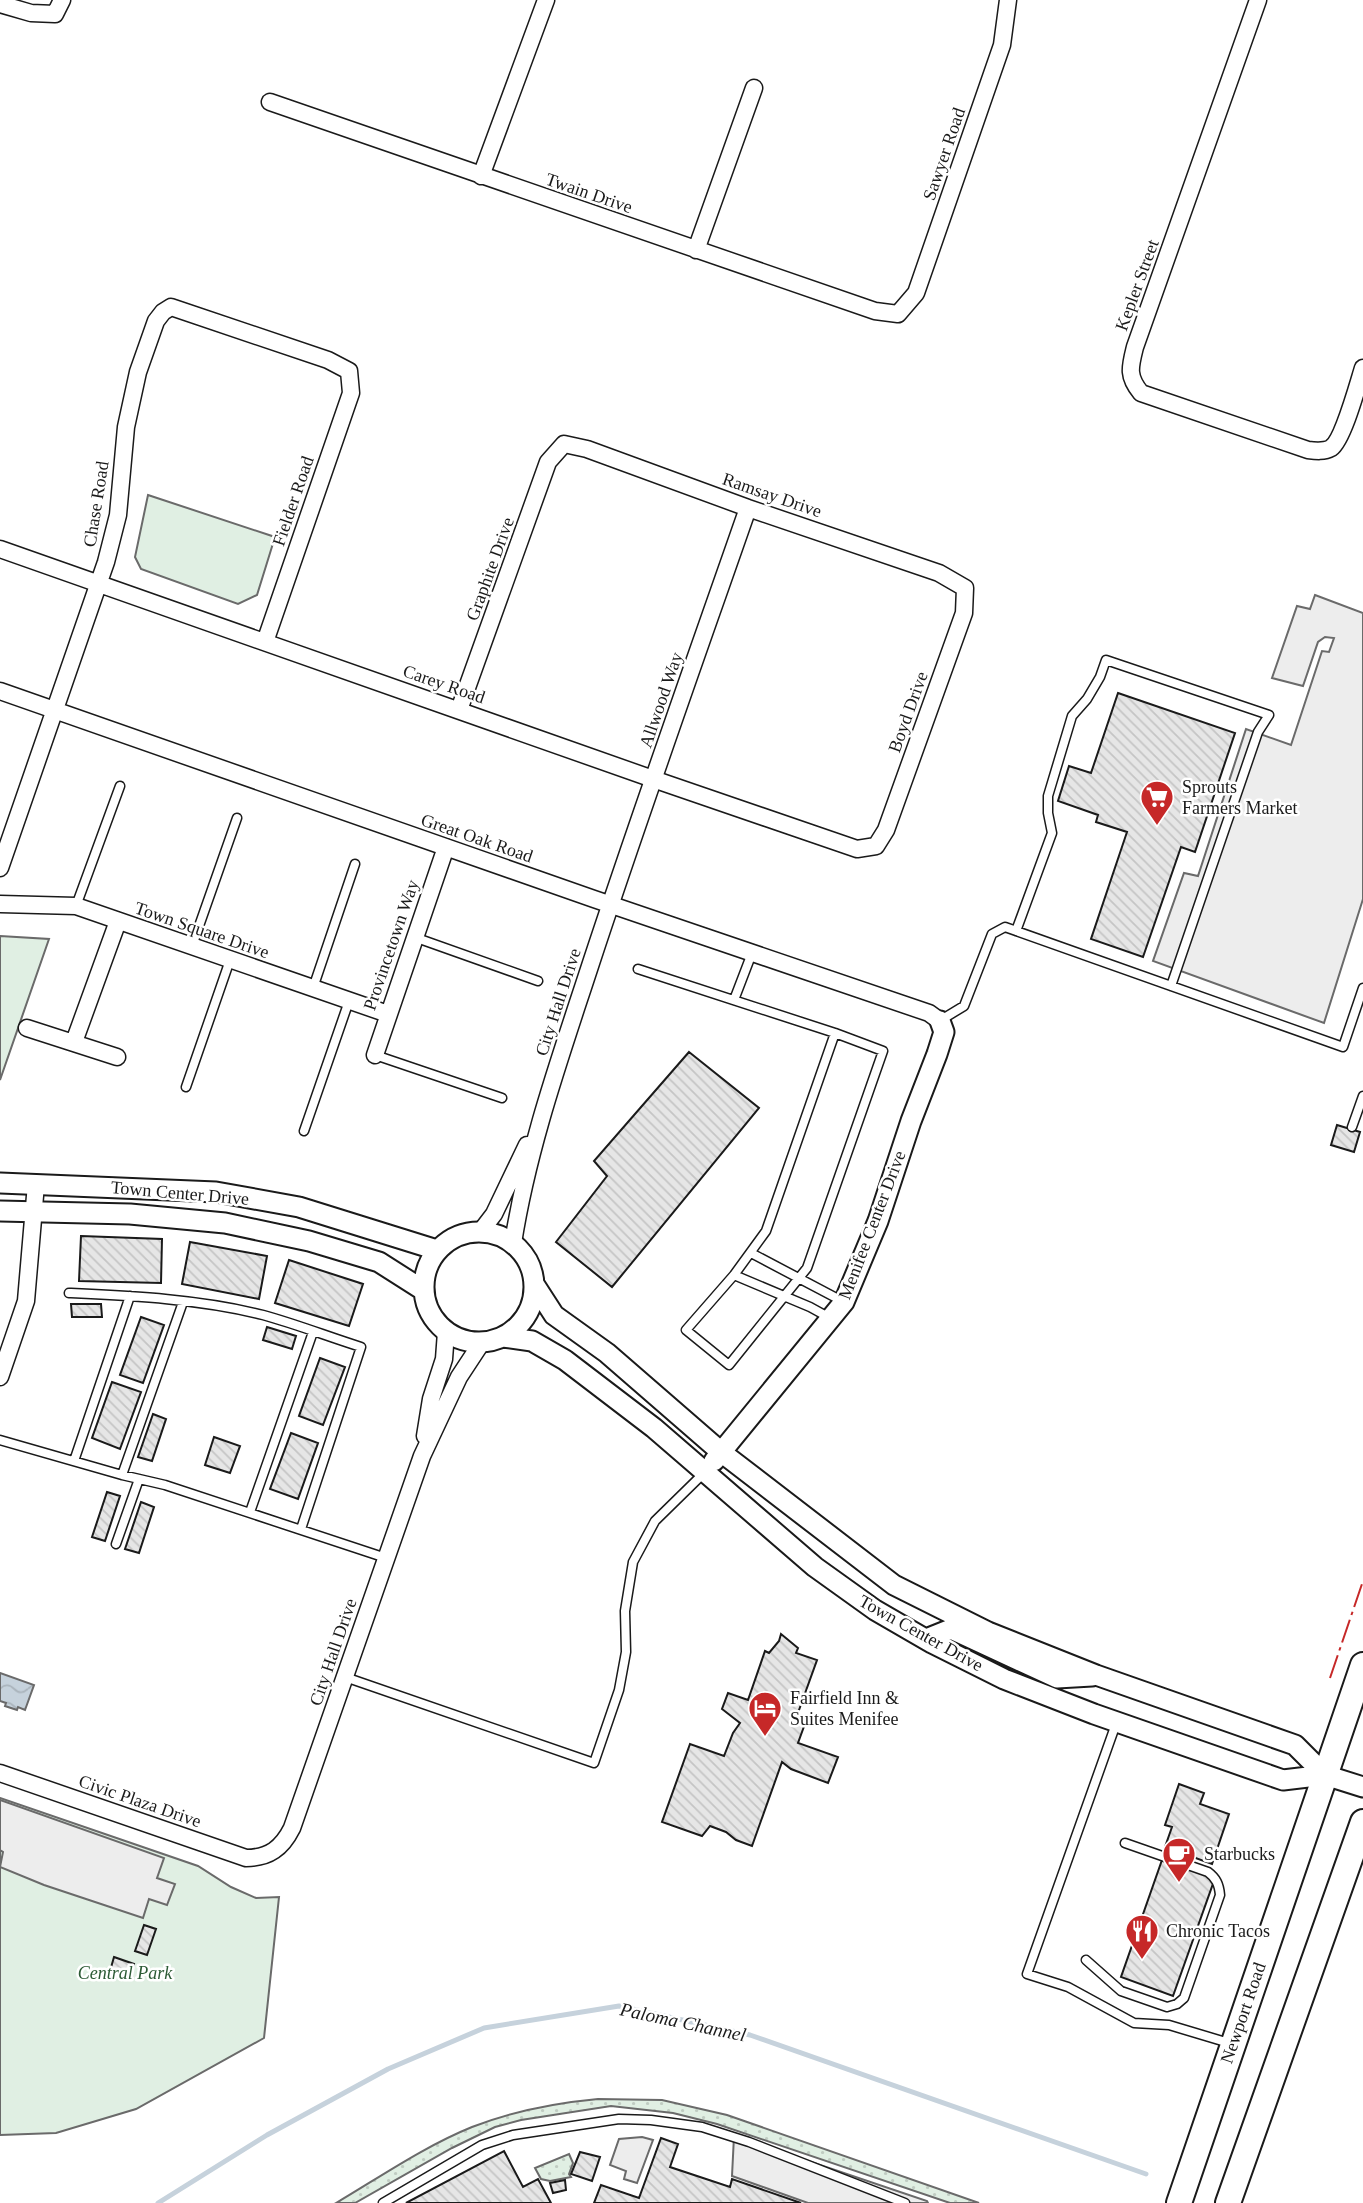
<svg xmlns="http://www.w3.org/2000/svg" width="1363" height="2203" font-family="Georgia,serif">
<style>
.grass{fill:url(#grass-dots);stroke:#6a6a6a;stroke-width:2}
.park{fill:#e0efe3;stroke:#6a6a6a;stroke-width:2}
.parking{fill:#ededed;stroke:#6a6a6a;stroke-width:2}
.water{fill:url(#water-waves);stroke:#6a6a6a;stroke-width:2}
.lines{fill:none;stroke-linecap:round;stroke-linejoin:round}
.stream{stroke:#c6d2dc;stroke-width:5}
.building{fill:url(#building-back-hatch);stroke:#1a1a1a;stroke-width:2}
.service-casing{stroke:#1a1a1a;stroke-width:11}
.minor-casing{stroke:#1a1a1a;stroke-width:19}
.tertiary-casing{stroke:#1a1a1a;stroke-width:23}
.primary-casing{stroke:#1a1a1a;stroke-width:28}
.service{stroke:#fff;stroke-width:8}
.minor{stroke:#fff;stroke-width:16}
.tertiary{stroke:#fff;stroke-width:19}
.primary{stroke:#fff;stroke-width:24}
.power{stroke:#c62828;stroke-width:2;stroke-dasharray:24 5 3.5 5;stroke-linecap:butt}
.labels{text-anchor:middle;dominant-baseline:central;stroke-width:5;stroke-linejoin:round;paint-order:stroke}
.street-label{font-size:18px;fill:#1a1a1a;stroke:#fff}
.poi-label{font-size:18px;fill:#1a1a1a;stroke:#fff;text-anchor:start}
.park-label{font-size:18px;font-style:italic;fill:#2b5a34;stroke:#fff}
.water-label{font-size:19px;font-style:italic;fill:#1a1a1a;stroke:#fff}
</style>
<defs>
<pattern id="grass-dots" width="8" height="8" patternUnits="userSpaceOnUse" patternTransform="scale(1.75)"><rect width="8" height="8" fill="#e0efe3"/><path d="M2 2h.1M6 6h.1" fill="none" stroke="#c0ccc2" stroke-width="1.8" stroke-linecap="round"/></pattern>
<pattern id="water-waves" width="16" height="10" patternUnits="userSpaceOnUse" patternTransform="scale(1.75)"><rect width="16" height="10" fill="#c6d2dc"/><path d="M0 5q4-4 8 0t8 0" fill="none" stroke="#aab4bc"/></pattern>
<pattern id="building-back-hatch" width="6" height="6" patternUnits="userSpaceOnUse" patternTransform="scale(1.75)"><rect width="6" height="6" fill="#e6e6e6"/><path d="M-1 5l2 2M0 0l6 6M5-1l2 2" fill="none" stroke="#c5c5c5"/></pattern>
</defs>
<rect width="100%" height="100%" fill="#fff"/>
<path class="grass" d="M598,2099L662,2100L727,2115L979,2203H950L717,2124L673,2113L611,2106L521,2120L495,2127L452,2148L355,2203H336C380,2177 425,2146 472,2127C513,2111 555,2103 598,2099Z
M569,2154L573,2163L569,2174L571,2177L550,2181L541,2179L535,2168Z"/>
<path class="park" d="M148,495L275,537L257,595L238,604L141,569L135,557Z
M0,936L49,939L0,1080Z
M0,1798L198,1866L231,1887L256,1898L279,1897L264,2038L136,2109L56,2133L0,2135Z"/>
<path class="parking" d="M1315,595L1363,613V899L1324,1023L1153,961L1184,873L1198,876L1246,729L1291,745L1322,651L1329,652L1334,638L1325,637L1318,642L1303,686L1272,678L1297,606L1310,609Z
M0,1800L164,1858L157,1878L175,1884L167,1905L149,1899L143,1918L44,1885L0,1867L3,1852L0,1850Z
M734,2136L927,2201L928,2203H808L732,2176Z
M642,2137L653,2140L637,2183L624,2179L626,2171L610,2165L619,2139Z"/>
<path class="water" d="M0,1673L34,1685L25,1710L18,1707L17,1710L5,1706L6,1703L0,1701Z"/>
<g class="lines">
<path class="stream" d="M158,2203L267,2135L388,2069L484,2028L619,2006L750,2035L1146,2174"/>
</g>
<path class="building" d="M1118,693L1235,733L1195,852L1181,847L1143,957L1091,939L1127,832L1096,822L1098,815L1058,801L1069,766L1091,773Z
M689,1052L759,1108L612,1287L556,1242L607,1176L594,1161Z
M1337,1125L1360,1132L1354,1152L1331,1145Z
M81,1236L162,1239L161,1283L79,1281Z
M190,1242L267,1256L259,1299L182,1284Z
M289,1260L363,1284L349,1326L275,1303Z
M71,1304H101L102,1317H72Z
M141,1317L164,1325L143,1383L120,1375Z
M267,1327L296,1336L292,1349L263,1340Z
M320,1358L345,1367L323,1425L299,1416Z
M112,1382L141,1392L120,1449L92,1438Z
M153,1414L166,1419L152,1461L138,1457Z
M291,1433L318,1443L298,1499L270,1489Z
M214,1437L240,1446L230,1473L205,1465Z
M107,1492L120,1496L105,1541L92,1537Z
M141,1502L154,1507L139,1553L125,1549Z
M781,1634L798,1648L796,1653L817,1660L799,1710L793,1717L806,1721L798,1743L838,1757L828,1783L791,1769L782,1762L752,1846L736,1840L726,1832L710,1826L702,1836L662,1822L690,1744L724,1756L733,1733L740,1723L722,1709L728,1693L748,1700L765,1651L769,1653L779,1641Z
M1179,1784L1204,1793L1200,1804L1229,1814L1212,1864L1165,1847L1172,1827L1165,1825Z
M1162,1860L1215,1878L1173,1996L1121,1977Z
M144,1925L156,1929L147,1955L135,1951Z
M114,1957L134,1964L130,1978L110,1971Z
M661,2138L678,2144L670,2167L730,2187L732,2179L801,2203H594L601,2185L639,2198Z
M504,2151L523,2187L538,2179L551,2203H406Z
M580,2152L600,2157L592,2181L571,2174Z
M565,2180L566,2190L553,2193L550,2183Z"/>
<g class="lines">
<defs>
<path id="service" d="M76,906L120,786
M1016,931L1052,833L1048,813V796L1072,716L1087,699L1100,677L1106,660L1269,715L1258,732L1171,986
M414,937L538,981
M192,946L237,818
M638,969L835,1033L766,1231L734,1275L686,1330L729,1365L807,1268L883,1051L835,1033
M313,988L355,864
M734,1000L752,953
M941,1020L964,1006L992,934L1005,927L1343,1047L1363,988
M375,1055L502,1098
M186,1087L230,960
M1352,1127L1363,1096
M304,1131L349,1001
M751,1253L844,1302
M734,1275L810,1307L830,1318
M69,1293C133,1296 200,1299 263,1315C296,1324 329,1337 361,1347L301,1529
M0,1440L122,1475L165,1485L386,1558
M74,1461L130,1296
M122,1475L183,1302
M250,1512L313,1332
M116,1544L139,1479
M345,1677L594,1763L619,1690L626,1652L625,1611L633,1562L655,1521L705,1472
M1117,1721L1027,1974L1068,1987L1134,2023L1169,2025L1229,2043
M1086,1960L1121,1991L1167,2007L1177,2004L1184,1998L1220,1895C1219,1884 1216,1878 1208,1872L1125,1843
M383,2203L482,2145L513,2135L619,2119L651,2120L702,2127L749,2142L905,2203"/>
<path id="minor" d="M1258,0L1135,347C1130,367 1127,376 1141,393L1308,450C1316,451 1324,452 1331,448C1343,440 1358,384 1363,368
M0,4L31,13L55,14L62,0
M270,102L875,311L898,314L916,293L1002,45L1008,0
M481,176L546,0
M696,250L754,88
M0,549L653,779L857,849L876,846L886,830L964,613L965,588L939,573L748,508L587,449L564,444L548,462L459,710
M0,691L594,899L929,1013L940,1021
M0,868L106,562L118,515L126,427L138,372L156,321L163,312L171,307L328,360L349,371L351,393L265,642
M0,904L76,906L388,1014
M27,1028L117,1057
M74,1042L118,921
M375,1055L446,847
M481,1231L494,1214L527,1145
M513,1243C528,1147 561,1055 591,963C641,811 695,660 748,508
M0,1377L26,1301L36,1184
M425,1436L431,1399L444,1359L446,1332
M0,1773L246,1858C269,1858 282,1848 292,1828L422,1456L459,1377L482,1342"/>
<path id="tertiary" d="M0,1183L216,1192L299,1207L437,1250
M0,1211L130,1214L225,1223L309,1241L379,1262L423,1290
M424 1287a55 55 0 1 1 110 0a55 55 0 1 1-110 0Z
M534,1284L554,1315L607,1353L721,1452L894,1585L988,1632L1096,1675L1295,1745L1325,1775
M503,1337L532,1341L565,1360L654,1428L815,1567L875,1610L932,1643L1004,1679L1094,1714L1283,1780L1325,1775L1363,1787
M714,1461L844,1302L878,1221L911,1121L937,1054L944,1032L940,1021
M926,1639L951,1629L1057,1678L1092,1676"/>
<path id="primary" d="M1179,2203L1363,1665
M1228,2203L1363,1822"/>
</defs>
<use href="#service" class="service-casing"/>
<use href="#minor" class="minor-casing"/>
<use href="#tertiary" class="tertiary-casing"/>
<use href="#primary" class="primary-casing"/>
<use href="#service" class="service"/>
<use href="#minor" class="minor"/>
<use href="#tertiary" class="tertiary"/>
<use href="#primary" class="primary"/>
<path class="power" d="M1330,1678L1363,1581"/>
</g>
<defs>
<symbol id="supermarket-pin" viewBox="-11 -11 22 30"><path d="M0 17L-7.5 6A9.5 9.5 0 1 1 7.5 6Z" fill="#c62828" stroke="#fff"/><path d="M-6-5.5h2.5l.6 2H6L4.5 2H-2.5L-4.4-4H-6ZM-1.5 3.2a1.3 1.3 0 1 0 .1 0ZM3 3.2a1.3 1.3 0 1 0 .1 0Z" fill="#fff"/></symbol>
<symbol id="hotel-pin" viewBox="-11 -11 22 30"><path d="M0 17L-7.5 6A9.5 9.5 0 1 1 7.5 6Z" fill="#c62828" stroke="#fff"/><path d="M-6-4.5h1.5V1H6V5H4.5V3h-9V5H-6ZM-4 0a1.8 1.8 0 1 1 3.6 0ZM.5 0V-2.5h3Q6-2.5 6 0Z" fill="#fff"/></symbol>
<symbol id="cafe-pin" viewBox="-11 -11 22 30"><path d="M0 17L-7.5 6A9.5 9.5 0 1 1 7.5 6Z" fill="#c62828" stroke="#fff"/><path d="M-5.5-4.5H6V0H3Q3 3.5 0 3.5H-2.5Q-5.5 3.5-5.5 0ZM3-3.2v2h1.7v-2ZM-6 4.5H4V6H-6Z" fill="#fff"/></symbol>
<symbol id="restaurant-pin" viewBox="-11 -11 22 30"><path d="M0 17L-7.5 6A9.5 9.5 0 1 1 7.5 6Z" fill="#c62828" stroke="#fff"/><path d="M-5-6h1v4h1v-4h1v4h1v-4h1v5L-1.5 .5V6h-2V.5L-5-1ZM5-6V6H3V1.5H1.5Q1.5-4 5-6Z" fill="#fff"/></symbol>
</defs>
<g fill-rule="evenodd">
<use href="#supermarket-pin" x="1138" y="778" width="38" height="52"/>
<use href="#hotel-pin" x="746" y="1689" width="38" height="52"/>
<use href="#cafe-pin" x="1160" y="1835" width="38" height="52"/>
<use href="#restaurant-pin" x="1123" y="1912" width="38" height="52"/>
</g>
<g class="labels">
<g class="street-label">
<text transform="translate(944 154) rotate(-71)">Sawyer Road</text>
<text transform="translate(589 193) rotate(19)">Twain Drive</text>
<text transform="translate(1137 285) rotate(-70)">Kepler Street</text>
<text transform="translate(772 495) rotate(19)">Ramsay Drive</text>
<text transform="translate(293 501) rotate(-71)">Fielder Road</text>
<text transform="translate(96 504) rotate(-81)">Chase Road</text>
<text transform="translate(490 569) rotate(-70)">Graphite Drive</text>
<text transform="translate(444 684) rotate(19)">Carey Road</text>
<text transform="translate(661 700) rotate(-71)">Allwood Way</text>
<text transform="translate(908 712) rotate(-70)">Boyd Drive</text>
<text transform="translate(477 838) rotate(19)">Great Oak Road</text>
<text transform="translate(202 930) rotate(19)">Town Square Drive</text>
<text transform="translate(391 945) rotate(-71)">Provincetown Way</text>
<text transform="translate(558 1002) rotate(-72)">City Hall Drive</text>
<text transform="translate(180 1193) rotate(5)">Town Center Drive</text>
<text transform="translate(872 1225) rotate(-69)">Menifee Center Drive</text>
<text transform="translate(921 1633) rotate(29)">Town Center Drive</text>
<text transform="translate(333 1652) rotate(-71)">City Hall Drive</text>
<text transform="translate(140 1801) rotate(19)">Civic Plaza Drive</text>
<text transform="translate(1243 2013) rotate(-71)">Newport Road</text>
</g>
<g class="poi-label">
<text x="1182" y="787">Sprouts<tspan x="1182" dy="21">Farmers Market</tspan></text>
<text x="790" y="1698">Fairfield Inn &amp;<tspan x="790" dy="21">Suites Menifee</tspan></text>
<text x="1204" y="1854">Starbucks</text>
<text x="1166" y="1931">Chronic Tacos</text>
</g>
<g class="park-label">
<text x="125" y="1973">Central Park</text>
</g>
<g class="water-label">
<text transform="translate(683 2022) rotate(12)">Paloma Channel</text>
</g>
</g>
</svg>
